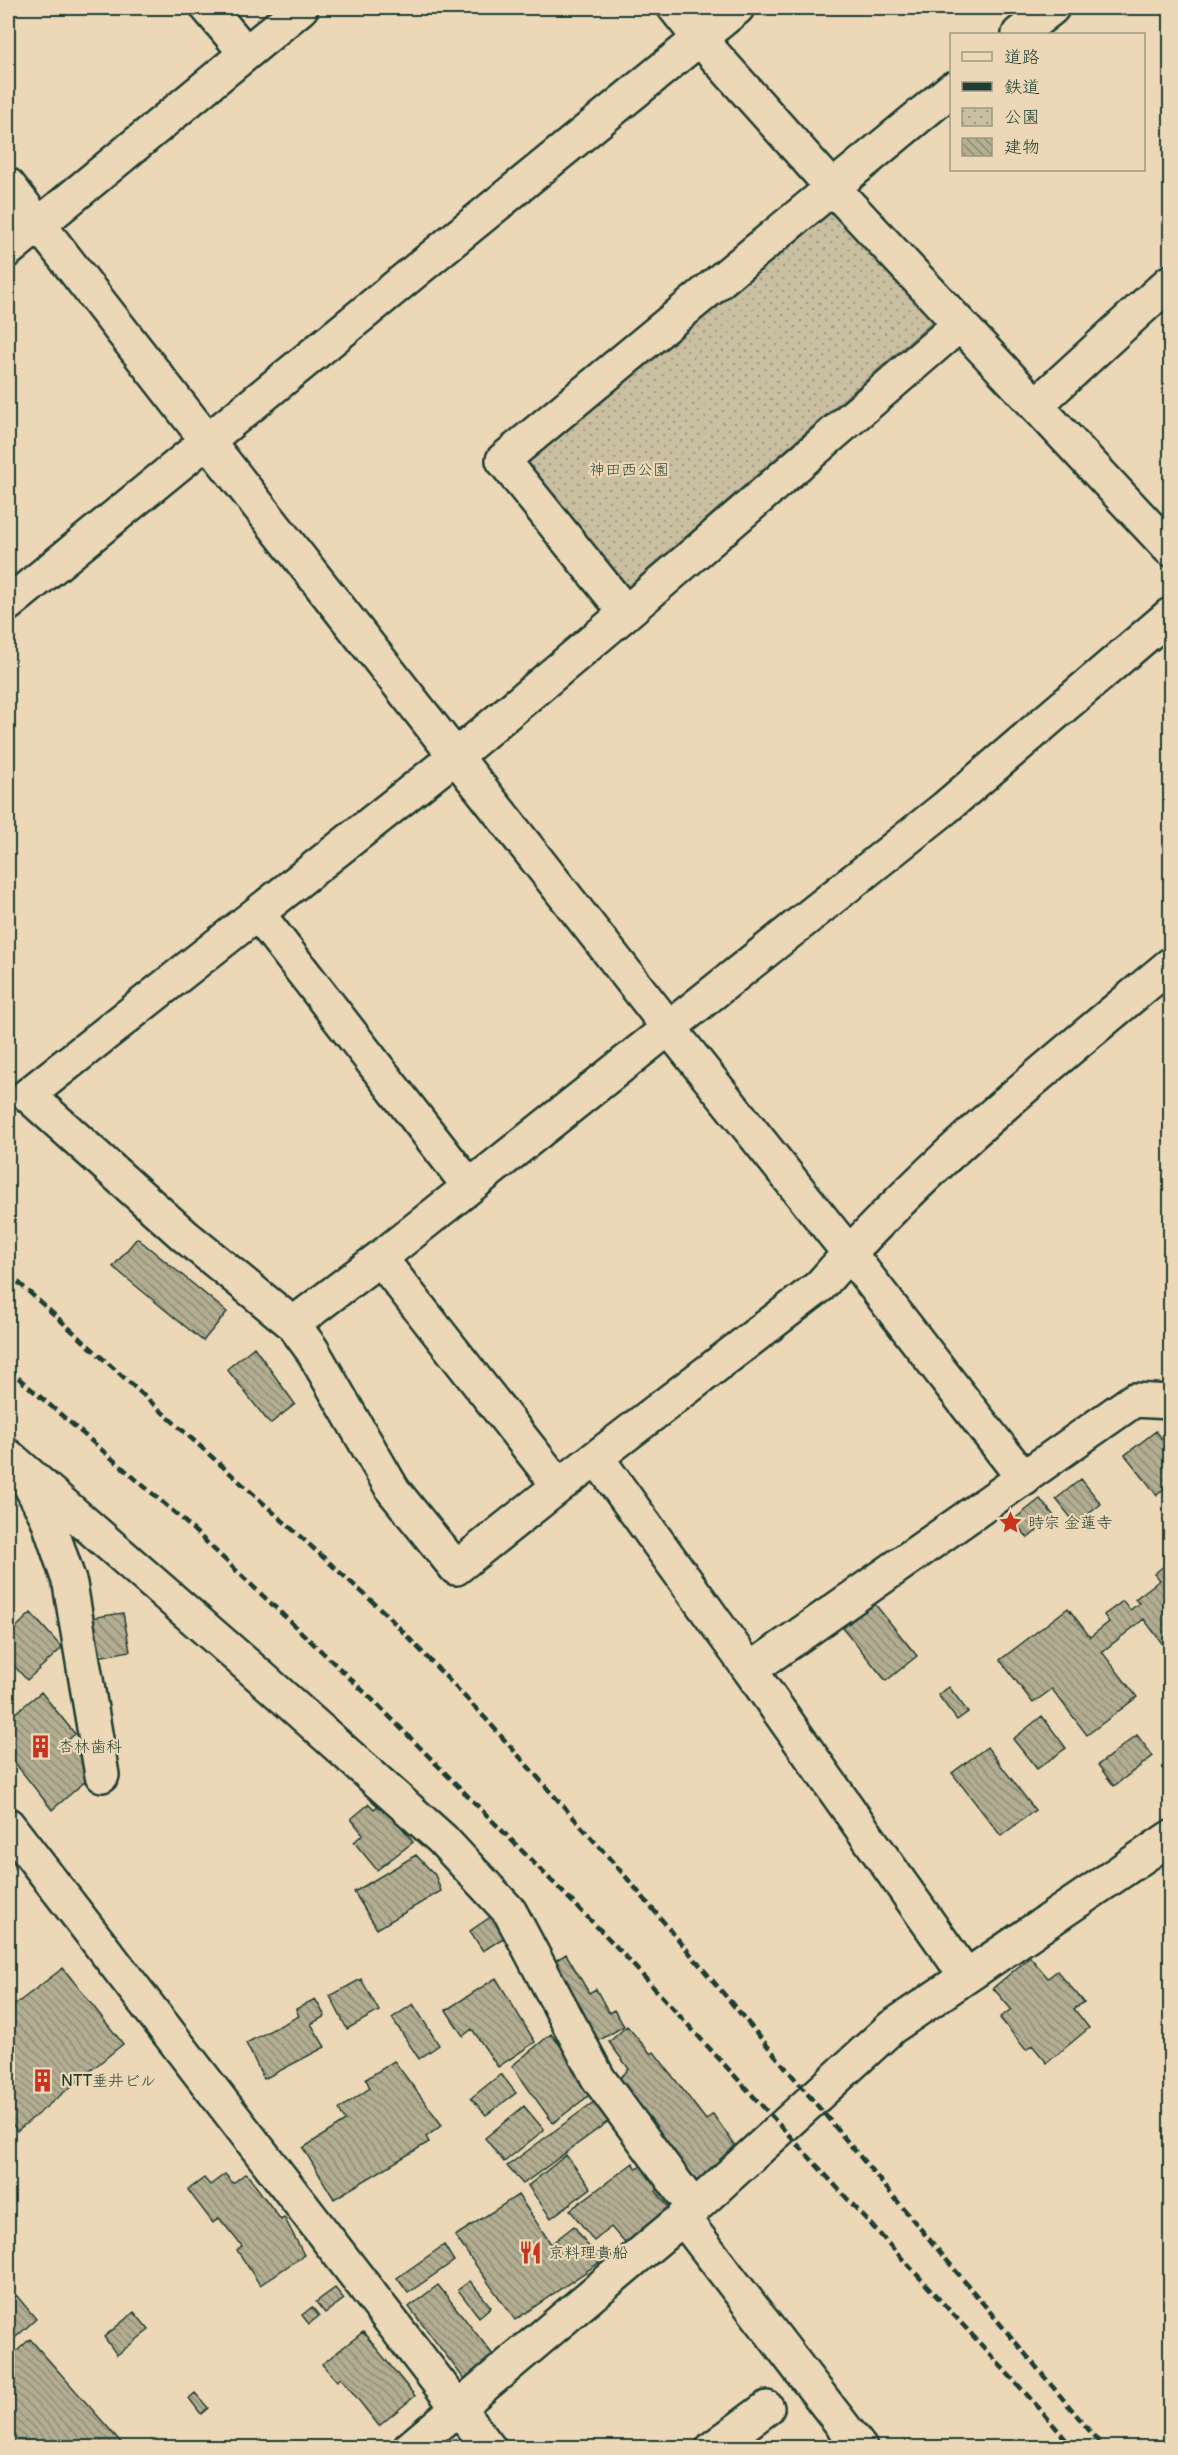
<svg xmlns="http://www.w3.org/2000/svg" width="1178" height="2455" font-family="'Balsamiq Sans','Klee One',sans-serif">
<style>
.park{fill:url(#park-dots);stroke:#747e6a;stroke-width:1.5}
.building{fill:url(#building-back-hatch);stroke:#1f3d34;stroke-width:1.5}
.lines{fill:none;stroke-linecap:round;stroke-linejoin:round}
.minor-casing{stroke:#1f3d34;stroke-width:38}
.tertiary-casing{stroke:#1f3d34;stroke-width:38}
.minor{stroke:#ecd8b6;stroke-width:33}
.tertiary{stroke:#ecd8b6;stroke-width:33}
.rail{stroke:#1f3d34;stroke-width:4.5;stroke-dasharray:9 4.5;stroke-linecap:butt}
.labels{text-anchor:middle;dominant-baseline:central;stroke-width:4.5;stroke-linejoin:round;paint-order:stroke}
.park-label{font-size:16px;fill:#304a3f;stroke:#ecd8b6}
.poi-label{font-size:16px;fill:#1f3d34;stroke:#ecd8b6;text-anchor:start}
</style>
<defs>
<pattern id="park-dots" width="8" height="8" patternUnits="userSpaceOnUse" patternTransform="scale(1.5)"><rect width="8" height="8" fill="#cabfa1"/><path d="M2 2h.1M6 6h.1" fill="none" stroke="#a39c84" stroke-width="1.8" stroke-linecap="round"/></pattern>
<pattern id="building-back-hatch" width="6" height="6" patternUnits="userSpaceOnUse" patternTransform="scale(1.5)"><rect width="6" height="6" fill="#b3ad92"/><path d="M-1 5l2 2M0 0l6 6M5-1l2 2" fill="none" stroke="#918e78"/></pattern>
</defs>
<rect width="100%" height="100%" fill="#ecd8b6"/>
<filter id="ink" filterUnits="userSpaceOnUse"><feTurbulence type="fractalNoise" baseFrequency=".0167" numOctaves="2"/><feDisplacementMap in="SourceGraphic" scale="12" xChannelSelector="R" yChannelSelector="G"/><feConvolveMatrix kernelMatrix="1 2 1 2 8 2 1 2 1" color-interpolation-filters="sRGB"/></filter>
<g filter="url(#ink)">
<path class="park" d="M820,196L935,320L621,593L503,460Z"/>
<path class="building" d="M137,1238L227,1312L203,1341L113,1267Z
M254,1347L295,1404L270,1424L227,1369Z
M1156,1431L1170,1449V1484L1157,1495L1125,1455Z
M1081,1479L1101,1504L1076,1524L1056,1499Z
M1040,1499L1054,1516L1028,1538L1013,1520Z
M1170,1561V1654L1144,1619L1102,1652L1137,1697L1087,1735L1052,1689L1033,1703L1000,1660L1068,1608L1090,1637L1109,1622L1104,1615L1123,1601L1130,1610L1139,1603L1135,1599L1160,1580L1154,1574Z
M874,1603L917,1656L886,1681L843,1628Z
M31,1613L62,1648L27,1680L8,1659V1635Z
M123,1613L130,1651L98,1657L89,1618Z
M949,1687L968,1712L957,1720L938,1695Z
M41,1692L75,1734L68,1740L94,1774L52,1810L8,1754V1719Z
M1042,1716L1066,1748L1037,1769L1013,1739Z
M1137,1735L1153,1756L1114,1786L1098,1765Z
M987,1747L1035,1810L1001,1836L952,1773Z
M383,1802L413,1842L377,1870L354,1842L363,1834L351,1819L369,1804L374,1809Z
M416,1855L435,1875L441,1891L377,1929L354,1892Z
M495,1914L508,1935L483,1951L470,1931Z
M566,1954L589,1993L596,1989L609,2013L614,2010L624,2026L595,2043L555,1961Z
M1030,1957L1048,1978L1057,1971L1084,2002L1074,2009L1089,2028L1047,2063L1032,2045L1026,2050L1000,2018L1011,2009L993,1988Z
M63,1968L123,2044L17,2131L8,2118V2010Z
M496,1978L535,2042L498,2067L472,2029L463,2036L446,2010Z
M361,1979L379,2011L347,2029L330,1996Z
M315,1999L325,2016L311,2024L325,2047L264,2079L246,2043L299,2016L296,2009Z
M413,2004L439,2045L419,2059L392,2018Z
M627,2026L651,2054L654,2052L706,2120L713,2114L736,2147L694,2185L617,2081L629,2069L609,2042Z
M551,2034L596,2090L553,2123L512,2066Z
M394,2061L442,2125L426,2137L429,2142L334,2199L303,2148L345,2121L339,2109L370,2088L366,2079Z
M501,2074L516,2093L486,2115L471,2098Z
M595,2101L610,2120L523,2184L507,2166Z
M524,2106L544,2130L504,2162L485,2138Z
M566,2155L591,2188L551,2218L528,2186Z
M647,2161L665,2183L656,2191L671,2210L625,2243L611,2227L594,2241L570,2210L633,2163L637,2169Z
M246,2173L281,2220L284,2217L304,2255L260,2285L237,2250L242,2246L219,2218L213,2223L188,2190L204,2178L210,2185L225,2174L233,2183Z
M518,2195L551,2244L574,2226L600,2262L515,2320L455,2236Z
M444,2245L454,2261L408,2293L397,2278Z
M470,2281L491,2307L479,2317L458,2290Z
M438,2285L497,2360L468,2384L409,2307Z
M335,2288L344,2299L325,2313L316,2302Z
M16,2295L36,2319L8,2344V2302Z
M312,2307L319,2316L309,2324L302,2315Z
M134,2312L149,2330L117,2355L104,2337Z
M363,2332L415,2396L379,2426L341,2378L337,2381L322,2364Z
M30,2339L126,2448H18L8,2436V2359Z
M195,2393L208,2408L201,2414L189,2398Z"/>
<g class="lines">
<defs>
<path id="minor" d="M208,8L245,52
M675,8L699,38L832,187L1170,549
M1019,34L1052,8
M8,250L301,8
M1036,405L1170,282
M206,439L669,1028L849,1253L1024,1479
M626,613L503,460L952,89
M258,914L469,1186
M380,1258L945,808L1170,615
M293,1324L312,1350L393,1490L456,1568L559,1486L820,1286C924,1166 1049,1066 1170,965
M8,1456L262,1678L442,1839L510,1912L598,2078L694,2208
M597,1458L750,1670
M30,1485L47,1517L70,1584L102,1775
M559,1486L380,1258L293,1324L185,1236L28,1095L456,756L626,613L959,325
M8,1825L489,2448
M966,1976L750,1670L1134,1400L1170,1402
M683,2218L860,2448
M410,2448L683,2218L892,2027L1170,1838
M713,2448L767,2408"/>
<path id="tertiary" d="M8,185L206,439
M8,604L737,8"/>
</defs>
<use href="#minor" class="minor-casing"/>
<use href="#tertiary" class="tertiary-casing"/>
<use href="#minor" class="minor"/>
<use href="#tertiary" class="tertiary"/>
<path class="rail" d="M8,1273L384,1612L486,1719L626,1877L1104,2448
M8,1369L182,1519L377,1704L612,1942L1040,2409L1073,2448"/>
</g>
</g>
<defs>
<symbol id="sight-bare" viewBox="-9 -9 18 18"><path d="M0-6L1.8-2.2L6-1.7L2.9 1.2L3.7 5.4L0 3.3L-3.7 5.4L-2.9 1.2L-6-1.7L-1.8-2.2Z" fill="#c8321e" stroke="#ecd8b6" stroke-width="2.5" paint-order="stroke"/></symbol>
<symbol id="building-bare" viewBox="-9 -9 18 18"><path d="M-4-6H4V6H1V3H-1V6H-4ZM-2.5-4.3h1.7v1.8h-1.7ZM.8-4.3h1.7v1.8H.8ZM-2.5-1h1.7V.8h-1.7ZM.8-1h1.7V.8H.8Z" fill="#c8321e" stroke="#ecd8b6" stroke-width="2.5" paint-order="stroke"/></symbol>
<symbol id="restaurant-bare" viewBox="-9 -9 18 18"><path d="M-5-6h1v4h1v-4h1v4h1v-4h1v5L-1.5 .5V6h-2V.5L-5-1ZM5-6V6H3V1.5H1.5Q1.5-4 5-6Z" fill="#c8321e" stroke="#ecd8b6" stroke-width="2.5" paint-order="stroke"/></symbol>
</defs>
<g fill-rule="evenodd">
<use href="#sight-bare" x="994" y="1506" width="33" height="33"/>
<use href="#building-bare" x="24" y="1730" width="33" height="33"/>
<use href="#building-bare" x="26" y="2064" width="33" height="33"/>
<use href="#restaurant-bare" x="514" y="2236" width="33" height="33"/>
</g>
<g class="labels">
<g class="park-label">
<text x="629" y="470">神田西公園</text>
</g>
<g class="poi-label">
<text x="1028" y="1523">時宗 金蓮寺</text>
<text x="58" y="1747">杏林歯科</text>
<text x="61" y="2081">NTT垂井ビル</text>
<text x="548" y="2253">京料理貴船</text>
</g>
</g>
<rect width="1178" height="2455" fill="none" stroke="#ecd8b6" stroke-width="30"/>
<rect x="15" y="15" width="1148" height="2425" fill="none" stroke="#1f3d34" stroke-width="2" filter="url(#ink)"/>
<rect x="950" y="33" width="195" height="138" fill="#ecd8b6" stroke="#9a9a82" stroke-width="1.5"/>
<rect x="962" y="52" width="30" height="9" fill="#ecd8b6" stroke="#9a9a82" stroke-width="1.5"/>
<text x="1004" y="63" font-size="18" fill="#1f3d34">道路</text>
<rect x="962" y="82" width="30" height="9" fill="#1f3d34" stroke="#9a9a82" stroke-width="1.5"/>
<text x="1004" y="93" font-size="18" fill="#1f3d34">鉄道</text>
<rect x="962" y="108" width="30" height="18" fill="url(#park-dots)" stroke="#9a9a82" stroke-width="1.5"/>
<text x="1004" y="123" font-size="18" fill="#1f3d34">公園</text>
<rect x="962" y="138" width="30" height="18" fill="url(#building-back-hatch)" stroke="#9a9a82" stroke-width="1.5"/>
<text x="1004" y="153" font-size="18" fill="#1f3d34">建物</text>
</svg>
